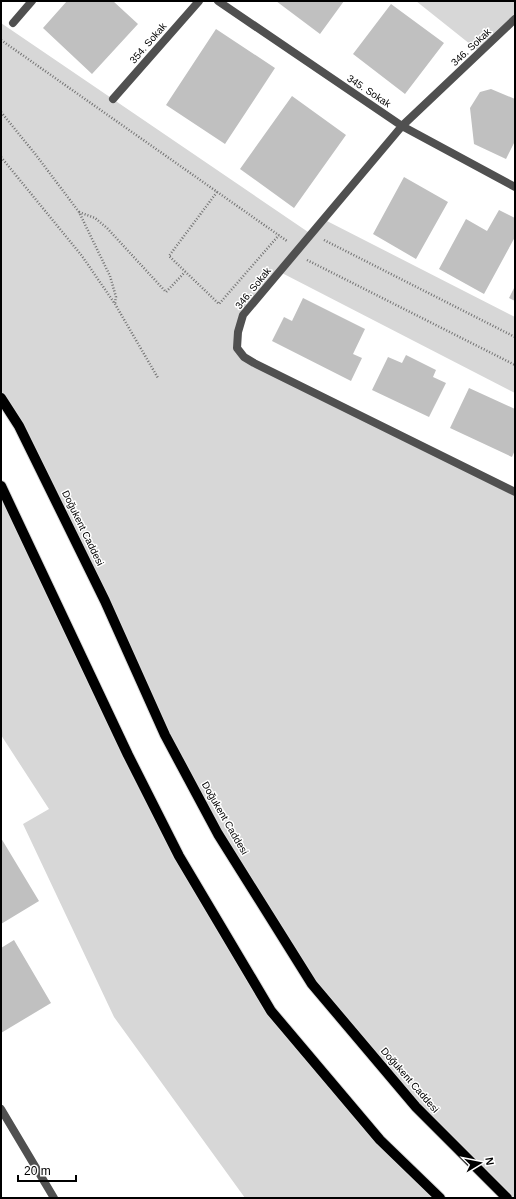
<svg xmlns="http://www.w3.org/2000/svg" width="516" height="1199" font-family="Helvetica,sans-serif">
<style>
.green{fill:#d7d7d7}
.building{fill:#c0c0c0}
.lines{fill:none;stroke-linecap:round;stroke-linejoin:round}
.primary-casing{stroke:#dbdbdb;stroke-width:12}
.path{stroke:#727272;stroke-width:2.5;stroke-dasharray:1 2;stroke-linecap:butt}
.street{stroke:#505050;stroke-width:8}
.primary{stroke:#000;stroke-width:10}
.labels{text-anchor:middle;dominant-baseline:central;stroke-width:3;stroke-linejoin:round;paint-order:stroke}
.street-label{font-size:10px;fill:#000;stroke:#fff}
</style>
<rect width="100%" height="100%" fill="#fff"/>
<path class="green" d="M416,1H515V19L480,52Z
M1,23L311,234L323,219L515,317V393L280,272L243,315L237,348L244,357L515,492V1198H507L416,1107L312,984L218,834L1,398Z
M1,486L128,755L271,1011L380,1140L440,1198H245L114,1017L23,824L49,809L1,735Z"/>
<path class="building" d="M67,1H113L138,24L92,74L43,28Z
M276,1H344L320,34Z
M391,4L444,43L405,94L353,54Z
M216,29L275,68L225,144L166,105Z
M491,89L515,99V141L506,159L474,144L470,108L480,92Z
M292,96L346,135L294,208L240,169Z
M404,177L448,202L416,259L373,234Z
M499,210L515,218V237L484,294L439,269L466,219L487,231Z
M515,286V301L509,298Z
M303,298L365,329L353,354L362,358L351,381L272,341L284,317L292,321Z
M406,355L436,370L433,377L446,383L429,417L372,390L388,357L402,363Z
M469,388L515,409V450L512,457L450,428Z
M1,838L39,901L1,924Z
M14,940L51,1003L1,1033V948Z"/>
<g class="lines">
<defs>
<path id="primary" d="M1,398L19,426L105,601L165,735L218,834L312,984L416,1107L507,1198
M1,486L128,755L179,856L271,1011L380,1140L440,1198"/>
</defs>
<use href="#primary" class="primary-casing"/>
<path class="path" d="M1,40L287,241
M1,112L36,155L79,212L110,276L116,297L115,303
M1,157L82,256L115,304L158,378
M217,192L169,256L219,304L279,235
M79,212L95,218L107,228L166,292L185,272
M324,240L515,337
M307,260L515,365"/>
<path class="street" d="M218,1L402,126L515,187
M515,19L402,126L243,315L238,332L237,348L244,357L254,363L515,492
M13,23L32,1
M113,99L199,1
M1,1109L54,1198"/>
<use href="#primary" class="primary"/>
</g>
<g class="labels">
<g class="street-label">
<text transform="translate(148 43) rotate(-49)">354. Sokak</text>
<text transform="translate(471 47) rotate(-43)">346. Sokak</text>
<text transform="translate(369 91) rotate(34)">345. Sokak</text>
<text transform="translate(253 288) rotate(-51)">346. Sokak</text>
<text transform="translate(83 528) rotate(64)">Doğukent Caddesi</text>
<text transform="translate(225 818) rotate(60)">Doğukent Caddesi</text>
<text transform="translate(410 1080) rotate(49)">Doğukent Caddesi</text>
</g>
</g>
<rect width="516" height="1199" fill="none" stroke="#000000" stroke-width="4"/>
<g transform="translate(480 1163) rotate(80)" stroke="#ffffff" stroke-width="3" paint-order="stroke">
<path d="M0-3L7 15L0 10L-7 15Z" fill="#000000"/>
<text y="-6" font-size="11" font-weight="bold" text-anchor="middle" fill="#000000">N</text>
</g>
<path d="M18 1175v6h58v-6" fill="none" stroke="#000000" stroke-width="2"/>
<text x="24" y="1175" font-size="12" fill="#000000" stroke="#ffffff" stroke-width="3" paint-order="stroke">20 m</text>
</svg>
